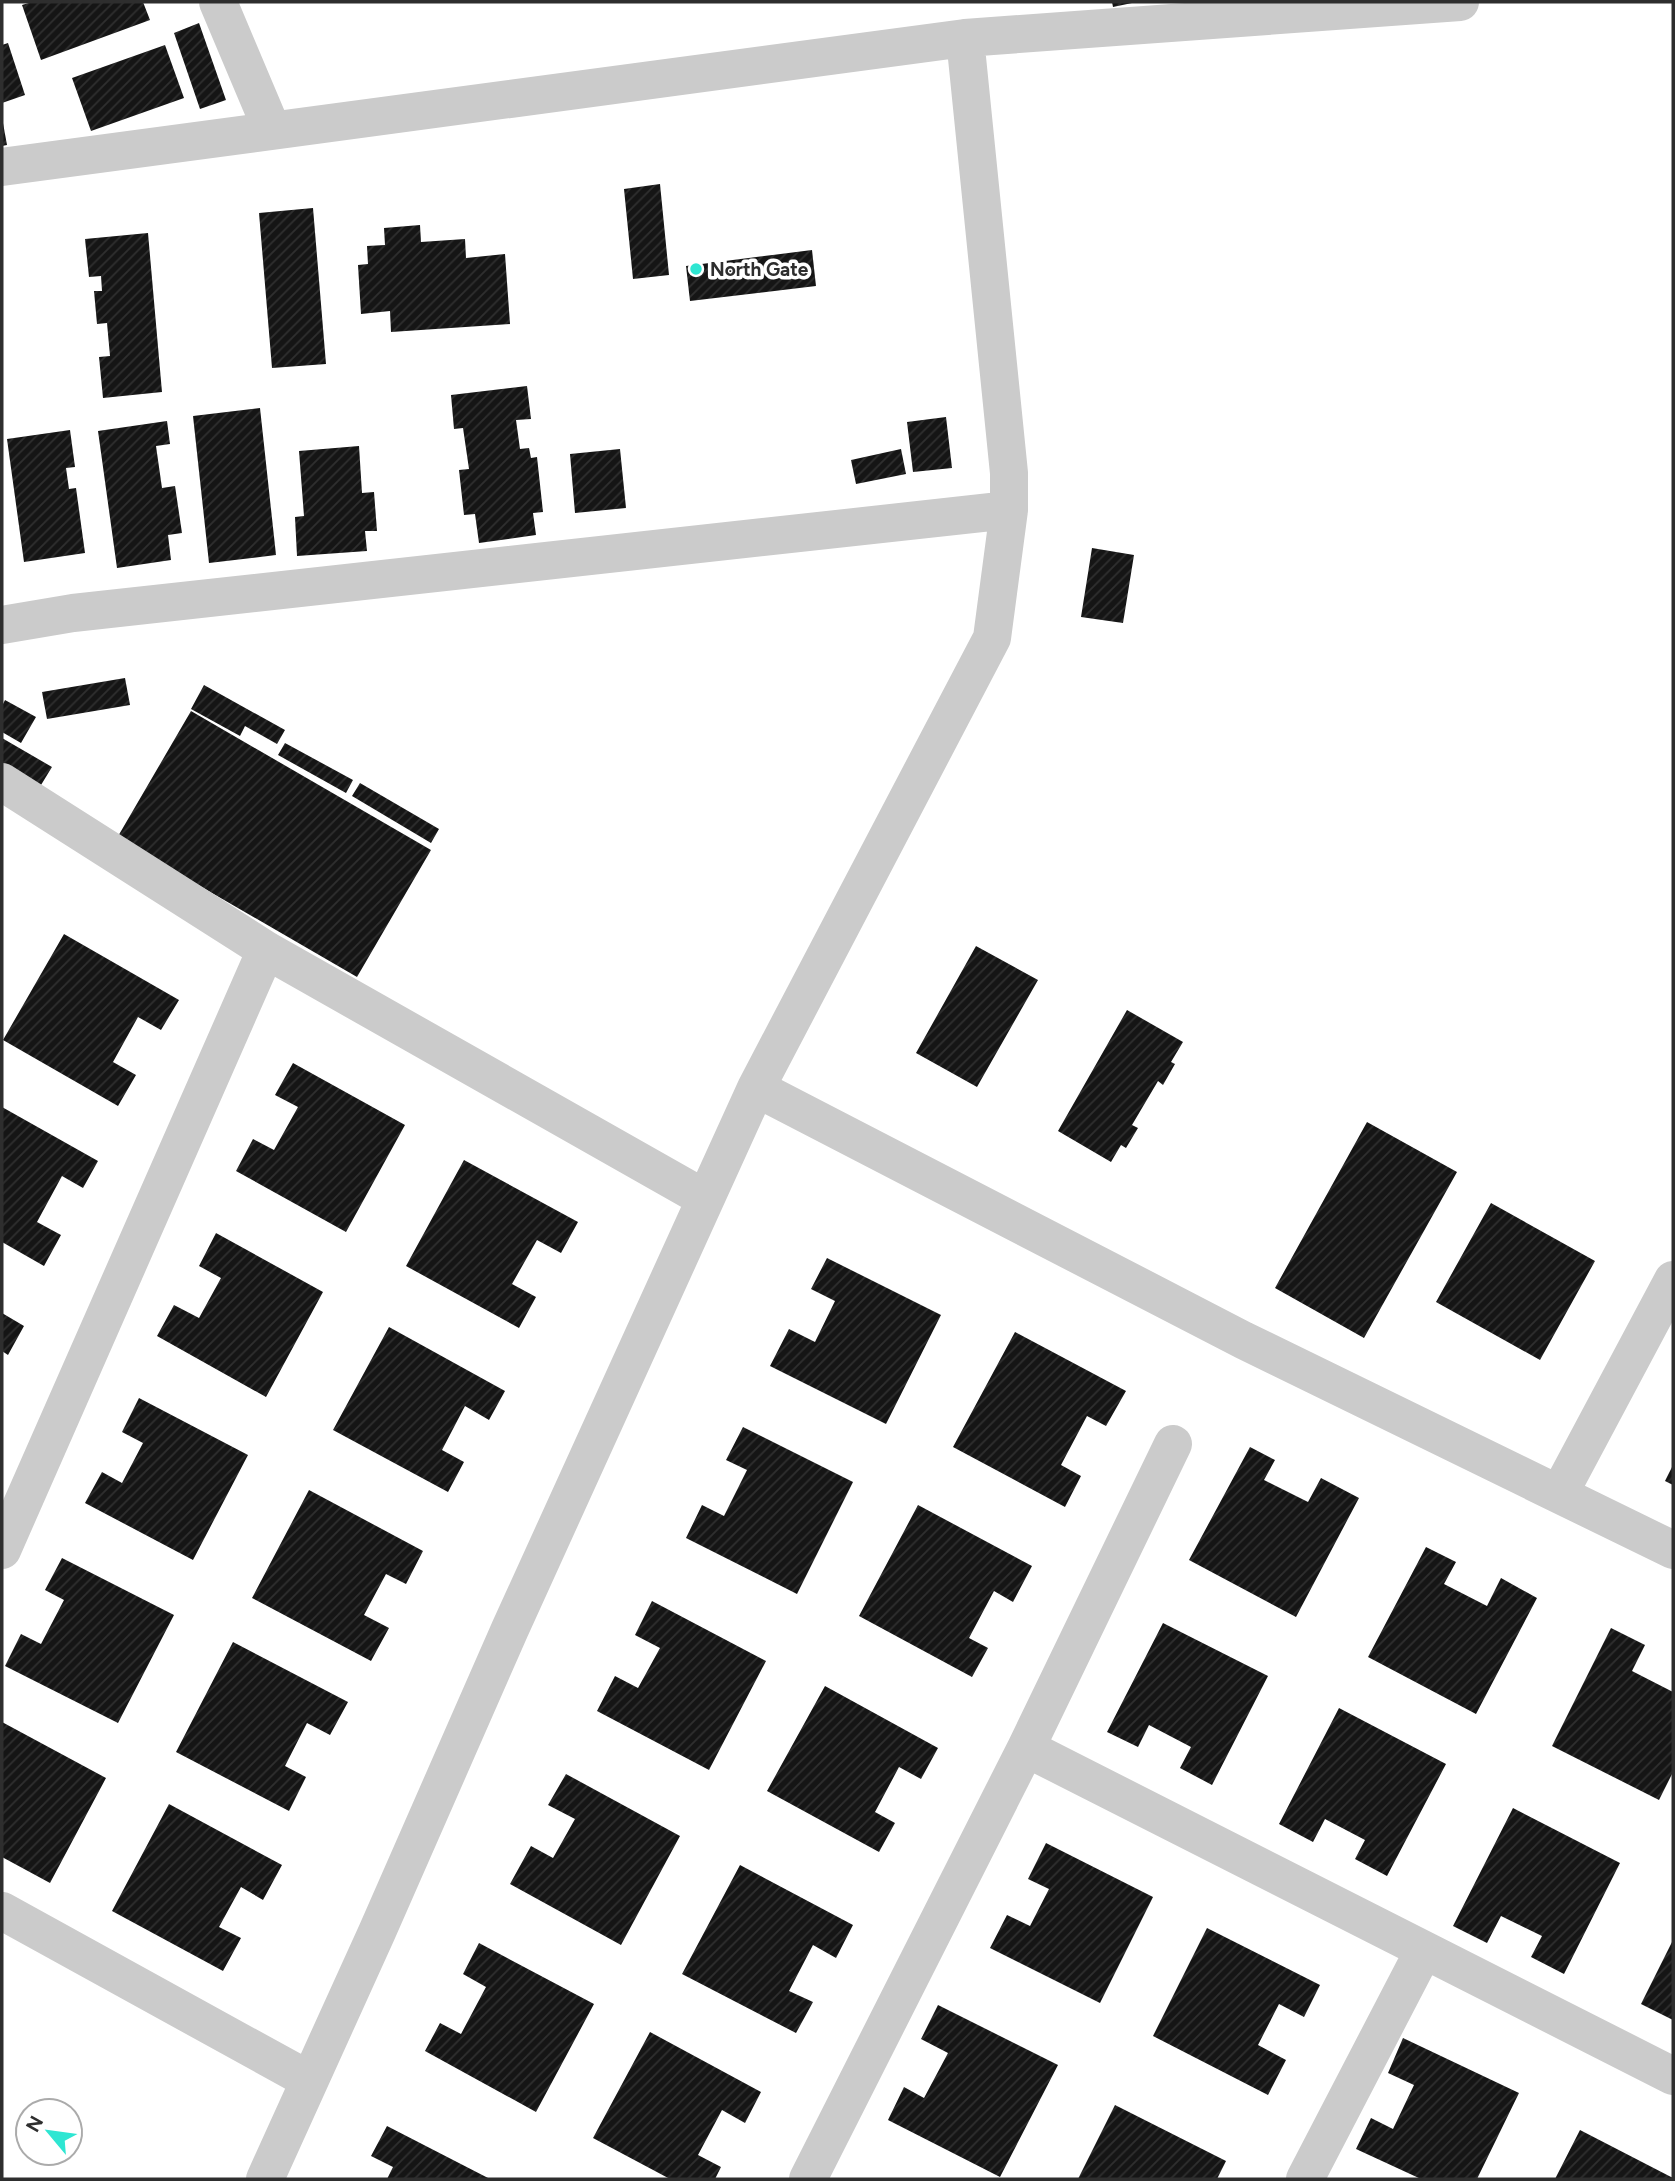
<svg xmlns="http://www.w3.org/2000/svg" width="1675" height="2181" font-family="Figtree,sans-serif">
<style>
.building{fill:url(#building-hatch)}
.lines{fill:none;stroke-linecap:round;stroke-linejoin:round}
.minor{stroke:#cbcbcb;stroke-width:38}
.poi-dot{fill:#2ee6d2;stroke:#fff;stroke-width:2.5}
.labels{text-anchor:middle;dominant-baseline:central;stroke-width:7;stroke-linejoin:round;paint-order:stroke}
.poi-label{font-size:19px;font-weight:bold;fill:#2e2e2e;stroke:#fff;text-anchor:start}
</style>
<defs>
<pattern id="building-hatch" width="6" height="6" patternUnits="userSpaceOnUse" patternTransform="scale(1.75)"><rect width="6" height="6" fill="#151515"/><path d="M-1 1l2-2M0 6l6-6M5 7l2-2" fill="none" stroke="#2f2f2f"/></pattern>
</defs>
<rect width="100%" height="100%" fill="#fff"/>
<path class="building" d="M32,2H143L150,20L41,60L22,5Z
M1112,2H1131L1132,3L1113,7Z
M199,23L226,100L200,109L174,33Z
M8,43L25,95L2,103V45Z
M165,45L184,98L91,131L72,78Z
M3,123L7,145L2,146V124Z
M660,184L669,275L633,279L624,189Z
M313,208L326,364L272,368L259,213Z
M420,225L421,242L465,239L466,258L505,254L510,324L391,332L390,311L361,314L358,265L368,264L367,246L385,245L384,228Z
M148,233L162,392L103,398L99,357L110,356L107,323L97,324L94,291H102L101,276L89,277L85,239Z
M812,250L816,286L690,301L686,266Z
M527,386L531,419L516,420L520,449L529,448L531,458L537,457L543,512L533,513L536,535L479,543L475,514L464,515L459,470L469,469L463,428L454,429L451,395Z
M260,408L276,555L209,563L193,416Z
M946,417L952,468L913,472L907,422Z
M167,421L170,444L156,446L162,488L175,486L182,533L168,535L171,560L117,568L98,431Z
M70,430L75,467L66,468L69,489L76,488L85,553L24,562L7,439Z
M359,446L362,493L374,492L377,531H365L367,551L297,556L295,517L304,516L299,451Z
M620,449L626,508L575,513L570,454Z
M901,449L906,474L856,484L851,460Z
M1092,548L1134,555L1123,623L1081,617Z
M125,678L130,705L47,719L42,692Z
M204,685L285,730L277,744L245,726L240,736L191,709Z
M5,700L36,717L21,743L2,732V706Z
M191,711L431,850L357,977L117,838Z
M2,738L52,767L41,785L2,763Z
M285,743L353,780L346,793L278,755Z
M360,783L439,829L431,843L352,796Z
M64,934L179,1000L161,1030L138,1017L113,1062L136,1075L118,1106L3,1040Z
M976,946L1038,980L977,1087L916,1053Z
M1127,1010L1183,1042L1171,1062L1175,1064L1163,1085L1158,1081L1132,1125L1138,1128L1126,1148L1121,1145L1111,1162L1058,1131Z
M293,1063L405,1125L346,1232L236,1171L253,1139L274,1150L298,1107L275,1095Z
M2,1107L98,1161L83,1188L62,1176L37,1222L61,1235L44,1266L2,1242Z
M1367,1122L1457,1172L1364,1338L1275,1288Z
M464,1160L578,1222L561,1253L537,1240L512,1284L536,1297L519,1328L406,1266Z
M1491,1203L1595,1261L1540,1360L1436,1302Z
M216,1233L323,1292L266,1397L157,1336L174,1305L199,1318L221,1278L199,1266Z
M827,1258L941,1315L886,1424L770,1366L789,1329L815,1342L835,1301L811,1289Z
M2,1313L24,1326L8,1355L2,1351Z
M389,1327L505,1391L489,1420L465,1406L442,1450L464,1462L448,1492L333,1430Z
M1015,1332L1126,1391L1106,1426L1087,1416L1061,1465L1081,1476L1065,1507L953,1447Z
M139,1398L248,1455L193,1560L85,1503L102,1472L122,1483L143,1443L122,1432Z
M743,1427L853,1482L797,1594L686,1538L702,1505L724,1516L747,1470L726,1460Z
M1250,1447L1275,1460L1264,1480L1308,1502L1321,1478L1359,1498L1296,1617L1189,1560Z
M1673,1465V1485L1665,1481Z
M309,1490L423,1551L406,1584L386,1574L364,1615L389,1628L371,1661L252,1598Z
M918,1505L1032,1566L1013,1602L994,1591L969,1638L988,1648L972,1677L859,1616Z
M1426,1547L1456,1562L1444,1584L1487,1606L1501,1578L1537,1598L1476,1714L1368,1657Z
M62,1558L174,1615L118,1723L5,1666L21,1634L41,1644L64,1600L45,1590Z
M652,1601L766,1661L709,1770L597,1711L615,1676L638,1688L660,1648L635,1635Z
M1163,1623L1268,1676L1212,1785L1180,1768L1191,1747L1149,1725L1138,1747L1107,1732Z
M1611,1628L1645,1645L1632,1671L1673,1692V1772L1659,1800L1552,1746Z
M233,1642L348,1702L330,1735L307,1723L285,1766L306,1777L289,1811L176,1752Z
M825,1686L938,1748L921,1779L899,1767L875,1812L895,1823L879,1852L767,1791Z
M1339,1708L1446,1764L1387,1876L1355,1859L1365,1840L1325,1819L1313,1842L1279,1824Z
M2,1722L106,1778L50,1883L2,1857Z
M566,1774L680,1836L621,1945L510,1884L531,1846L553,1858L575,1819L548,1805Z
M169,1804L282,1865L263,1900L241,1887L219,1927L241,1938L223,1971L112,1911Z
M1513,1808L1620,1863L1564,1974L1531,1957L1542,1936L1501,1916L1487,1943L1453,1926Z
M1046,1843L1153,1897L1100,2003L990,1948L1007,1915L1030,1926L1049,1889L1028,1879Z
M740,1865L853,1925L836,1958L813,1945L789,1991L813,2002L796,2033L682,1974Z
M1207,1928L1320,1985L1304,2017L1279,2004L1258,2045L1286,2060L1268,2095L1153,2036Z
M1673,1940V2020L1641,2004Z
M479,1943L594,2004L536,2112L425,2051L440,2023L461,2034L486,1987L463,1974Z
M938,2005L1058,2065L1000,2177L888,2120L904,2087L924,2098L948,2053L921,2039Z
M650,2032L761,2092L745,2123L722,2110L698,2155L721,2167L715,2179H670L593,2138Z
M1403,2038L1519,2093L1477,2179H1421L1356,2149L1371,2118L1393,2129L1414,2085L1388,2073Z
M1115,2105L1226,2161L1217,2179H1078Z
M387,2126L490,2179H387L393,2167L371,2156Z
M1580,2130L1673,2178V2179H1555Z"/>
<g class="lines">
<path class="minor" d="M218,2L272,130
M2,167L965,38L1460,2
M2,625L73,613L1009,510
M2,782L266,950L704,1198
M756,1088L1243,1340L1673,1550
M1559,1494L1673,1280
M2,1550L266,950
M1026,1748L1673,2076
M2,1911L309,2080
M265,2179L377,1932L510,1629L756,1088L992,638L1009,510V473L965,38
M808,2179L1026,1748L1173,1444
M1305,2179L1424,1950"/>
</g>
<circle class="poi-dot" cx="696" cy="269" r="7"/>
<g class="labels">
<g class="poi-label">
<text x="710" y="269">North Gate</text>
</g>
</g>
<rect width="1675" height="2181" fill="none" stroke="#2e2e2e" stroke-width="7"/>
<g transform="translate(49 2132) rotate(299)"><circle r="33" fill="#ffffff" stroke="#ababab" stroke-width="2"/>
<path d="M0-5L12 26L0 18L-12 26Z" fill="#2ee6d2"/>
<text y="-10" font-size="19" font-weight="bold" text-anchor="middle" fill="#2e2e2e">N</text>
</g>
</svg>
